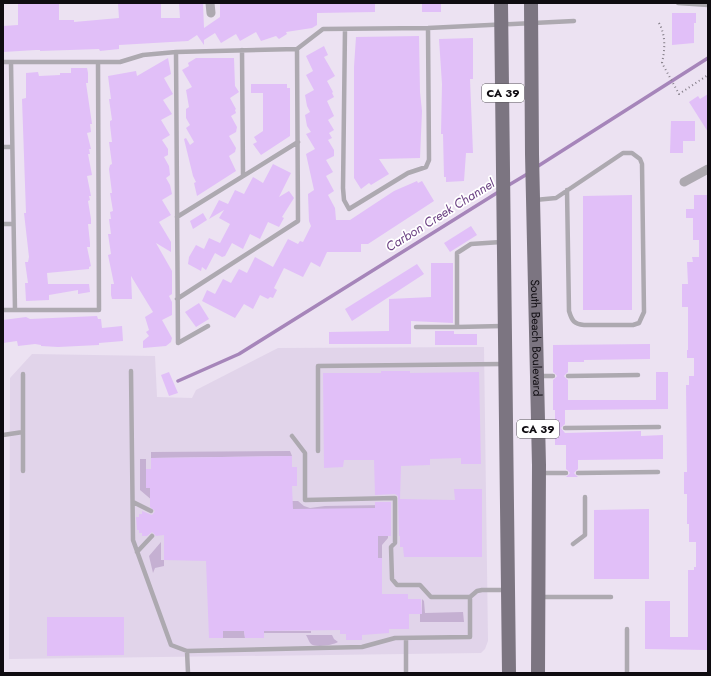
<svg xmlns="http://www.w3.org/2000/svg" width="711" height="676" font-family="Jost,sans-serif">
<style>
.built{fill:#e1d4ea}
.green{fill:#c5b0d2}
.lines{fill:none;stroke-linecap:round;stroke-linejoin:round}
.stream{stroke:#a685ba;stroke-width:3.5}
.building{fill:#e1bff8}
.path{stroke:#837d87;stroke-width:2;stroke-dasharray:1 3;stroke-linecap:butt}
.service{stroke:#ada9b0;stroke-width:4.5}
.minor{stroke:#ada9b0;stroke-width:9}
.primary{stroke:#7c7581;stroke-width:14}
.labels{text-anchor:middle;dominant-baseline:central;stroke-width:3.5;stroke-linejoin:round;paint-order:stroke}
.shield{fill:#fff;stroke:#575558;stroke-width:1}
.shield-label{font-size:11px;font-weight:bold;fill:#0f0c11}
.street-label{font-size:12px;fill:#0f0c11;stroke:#fff}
.water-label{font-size:13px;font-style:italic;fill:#6b4083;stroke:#fff}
</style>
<rect width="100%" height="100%" fill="#ece2f2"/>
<path class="built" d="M484,347L488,641L485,649L481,653L9,659L10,378L32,354L155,356L157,397L192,398L196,390L278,348Z"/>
<path class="green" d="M290,451L292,456L151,458V452Z
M140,459H146V488H150L160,507L140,490Z
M261,501H298L304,506L310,508L325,506L385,505L388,519L241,510Z
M388,523V538L382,545V558H378V536H387Z
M161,542V560H164V566L155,568L153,573L149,556Z
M420,597L424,601L425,613L463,612L464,622H420V614L422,613V599Z
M223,631H244L245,638H223Z
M264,631H311V633H264Z
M306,635H332L334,639L338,642C333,645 317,648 311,644C309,642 308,638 306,635Z"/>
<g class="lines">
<path class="stream" d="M535,168L708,58
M507,186L529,173
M178,381L239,354L500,191"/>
</g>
<path class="building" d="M18,3H59V20H74V22L119,18L118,3H161V18H180L179,3H203L204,28L220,17V3H375V12L317,13V25L312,28L286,32L287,34L279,39L276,36L261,41L256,32L240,41L236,34L221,43L215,33L204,40V45L197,35L188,41L119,45V49L100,51L99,49L40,51V50H36L3,52V26L18,25Z
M422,3H441V12H422Z
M672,13H696V23H694V43L672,45Z
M419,36L420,92L422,111L420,158L379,159L389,174L371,185L369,183L361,189L354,178V67L356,37Z
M473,38V79H470L473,153H466L464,181L446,182V177H444L443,134H441L442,84L439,39Z
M324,46L328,55L324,57L335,76L327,81L333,92L332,93L334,97L327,101L334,116L328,120L334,130L329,133L332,138L328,140L334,150V156L326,160L333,172L326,176L334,191L328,195L335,208L336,220H350L394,191L417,181L418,183L422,181L434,201L368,244H361V252H327L320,267L311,262L303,277L284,268L274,288L277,290L273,298L270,297L268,299L260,295L253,309L244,304L235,318L202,301L207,290L215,294L223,279L231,283L239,269L247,273L255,257L273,267L288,239L298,244L300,241L303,242L311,226L309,221L308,194L314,190L306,154L315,149L306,134L311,132L307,126L305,115L310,112L307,106L305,95L314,90L306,75L313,71L306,56Z
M168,58L171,74L164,78L173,94L163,100L172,114L161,120L170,135L162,140L168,149V155L164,157L169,166L170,175L166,178L170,185L172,194L162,200L171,215L159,222L171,242V252L156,243L172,271V294L169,296L172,302V315L162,320L172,338L171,342L166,346L143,348V341L149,336L146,332L149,330L145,317L153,312L131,276L132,299H112L111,295V284H114L108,255L111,254L108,234H111L109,219H111L110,212L113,211L110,193H112L109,169L110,165L112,164L109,142H112L110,125V121L112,120L109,99H111L108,76L136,71L137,76Z
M196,58H234L235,86L239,92L230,98L236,109L235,110L236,113L231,116L237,127L236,132L229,136L236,148L235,152L229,156L236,171L197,196L194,183L196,182L193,176L184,139L186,138L190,145L194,142L186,128L190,125L186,118V109L189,107L186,90L192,87L182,70L189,66L188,63Z
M71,68H87L88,73V83H86L92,124H90L91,132L87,133L91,149H89L90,154H88L92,175L87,176L91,196H89L90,200L88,201L91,219V224H88L90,243V247H87L91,266L89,267V269L47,273L48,284H89L90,292L78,294V290L49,295V300L26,301L25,283H28L25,262H28L29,257L24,213H26L22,99L26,98V73L38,72L39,76L60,75V73H71Z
M251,84H287V88H290V136L261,155L253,144L257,142L254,137L263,131V93H251Z
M708,94V132L689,102L698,96L700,99Z
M671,121H695V141H683V153H670Z
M273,164L291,173L279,197L289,191L294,198L282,217L284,218L279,227L268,222L260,239L250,234L243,249L232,243L225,256L222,257L215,253L206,270L202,267L201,271L188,264L189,257L196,245L204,249L209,238L220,243L230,224L219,218L224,210L209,219L219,200L228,204L235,190L244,194L253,177L263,183Z
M632,195V310H583V196Z
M694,195H707L708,207L707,650L645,649V601H670V637H688V570H694V567H696V542H689V524H687V494H684V472H687L686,385H689V376H694V358H687V350H688V307H682V284H688L687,262H693L692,257H699V240H693V218H686V209H694Z
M203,213L207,220L193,229L190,221Z
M471,226L477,235L450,252L444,243Z
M431,263H453V323L411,321V344H329V332L389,331V299L431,297Z
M417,264L424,274L352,321L345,309Z
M199,303L209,319L196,327L185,312Z
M97,316L98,319H101L102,328L122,326L123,341L99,343V345L58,347L41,346V345L35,344L18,346L17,341L3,343V320L26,317L30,319Z
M435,331H454V334H477V345H435Z
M650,344V359L584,360V362H568V372L564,376L568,380V400H656V372H668V409L565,410V424L561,428L565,433L641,431V436L663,435V459L578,460V469L574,473L578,477H566L570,473L566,469V445H555V432L559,428L555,424V410H553V380L557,376L553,372V345Z
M381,371H410V373L479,372L481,464H461V458L430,459V465L401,466L400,499L455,500L454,489H482V557H404L403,547H400V536H399L398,496L395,494L375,495L374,460H344L343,467L324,468L323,373H381Z
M169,372L178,393L169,396L161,375Z
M292,456V467H297V486H292L293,509L375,508V502H391V536H378V558H382V594H408V599H421L422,614H409V629H389V633L362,635V640H346V634H340V630L264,631V638H245L244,631H223V638H209L206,561L164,560V535L156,536L152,532L147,536H142V533H139V530H137L136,517H139V514H142V511L152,515L155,511L150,507V488H146V469H151V458Z
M649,509V579H594V510Z
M47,617H124V655L47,656Z"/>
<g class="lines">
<path class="path" d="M659,23C666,36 665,49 662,63L679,94L708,75"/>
<path class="service" d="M678,3L708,5
M345,29L343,188L344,200L349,209L408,173L426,167L429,160L428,28
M242,50L243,176
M176,52L178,343L208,326
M3,62H120L143,55L176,52L297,49L323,29L428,28L574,21
M11,62L15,310
M3,147H12
M535,200L556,198L623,153H632L640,159L642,164L644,312L639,323L633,325H584C574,324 572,321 569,311L567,190
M177,217L298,142
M3,224H13
M177,299L298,221L297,49
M3,310H99L98,62
M416,327H457V253L471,244L501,242
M457,327L503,326
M131,371L133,540L171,645L187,651L362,647L395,638L470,637V597
M23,374V471
M539,376H553
M568,376L638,375
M540,428H555
M565,428L659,427
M3,435L23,432
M292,436L305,453V500L395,498V543L391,547L392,579L397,585H420L431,597H470L477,591L482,590H506
M318,451V366L503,364
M541,473H566
M578,473L658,472
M133,502L151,511
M573,544L585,535V497
M137,552L152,536
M540,597H611
M627,629V673
M406,638V673
M187,651L188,673"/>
<path class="minor" d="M210,3L211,13
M684,182L708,169"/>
<g class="primary">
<path d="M501,3L509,673"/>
<path id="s1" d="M531,3L532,154L539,465L538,673"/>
</g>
</g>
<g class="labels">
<g class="shield">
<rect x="482" y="84" width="42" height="18" rx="3"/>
<rect x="517" y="420" width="42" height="18" rx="3"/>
</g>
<g class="shield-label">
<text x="503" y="93">CA 39</text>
<text x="538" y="429">CA 39</text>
</g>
<g class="street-label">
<text stroke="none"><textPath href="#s1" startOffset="335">South Beach Boulevard</textPath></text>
</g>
<g class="water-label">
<text transform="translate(440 215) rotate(-32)">Carbon Creek Channel</text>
</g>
</g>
<rect width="711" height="676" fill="none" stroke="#0f0c11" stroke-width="8"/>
</svg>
